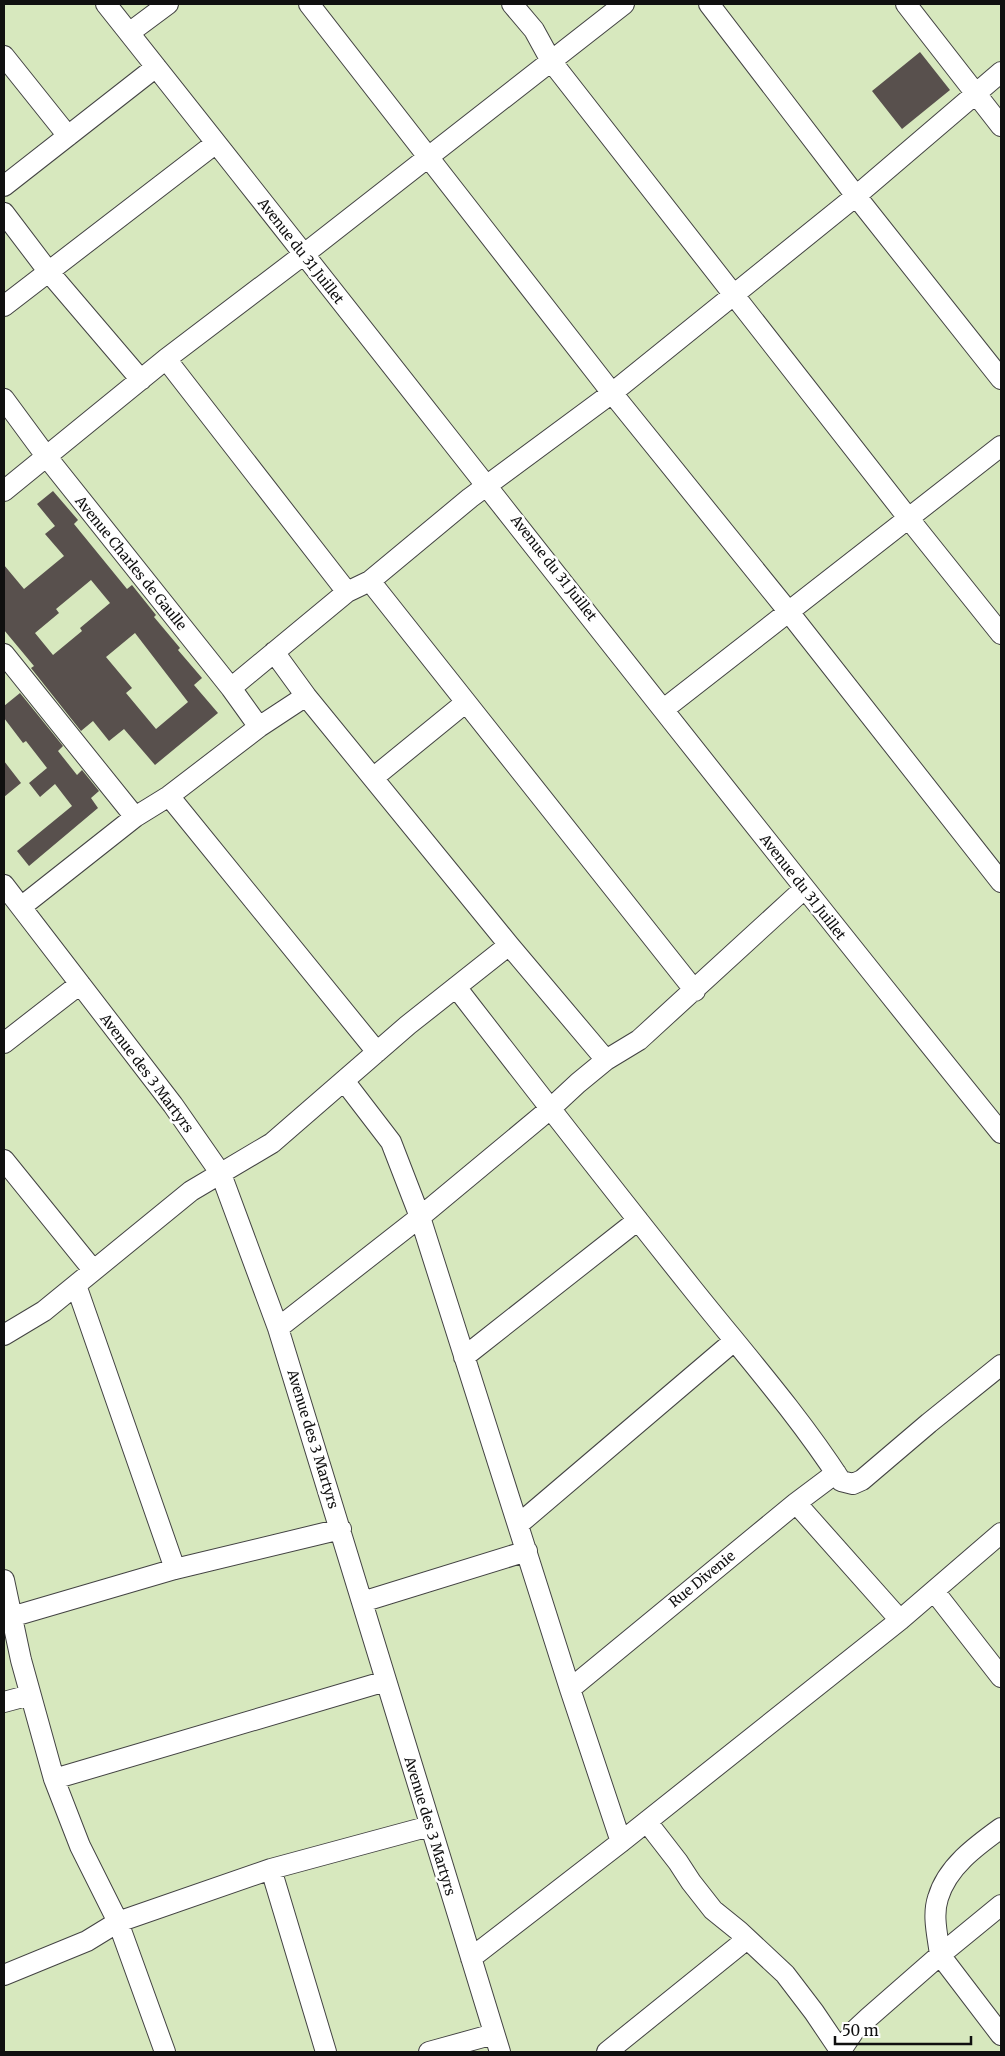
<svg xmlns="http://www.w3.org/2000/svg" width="1005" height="2056" font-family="Merriweather,serif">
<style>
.green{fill:#d7e8be}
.building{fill:#58504d;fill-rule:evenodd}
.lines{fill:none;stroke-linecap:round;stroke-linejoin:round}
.minor-casing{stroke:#434343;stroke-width:22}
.minor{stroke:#fff;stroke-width:20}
.labels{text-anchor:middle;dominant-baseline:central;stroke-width:5;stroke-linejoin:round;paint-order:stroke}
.street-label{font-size:14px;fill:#101010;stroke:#fff}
</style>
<rect width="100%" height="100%" fill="#fefbf3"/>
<path class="green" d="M4,4H1001V2052H4Z"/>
<path class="building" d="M920,52L950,90L902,129L872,91Z
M53,491L78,520L74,524L127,589L132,585L156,615L154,617L180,648L178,650L202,678L194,685L218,713L155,765L124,729L109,741L93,721L81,731L31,668L34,666L4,630V565L24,589L64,556L45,534L55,526L37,504ZM91,580L110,603L80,628L82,631L53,655L35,633L59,613L56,609ZM135,633L188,702L156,729L126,693L132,688L106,657Z
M20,693L63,746L58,751L77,775L82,770L99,791L91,798L98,808L29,866L17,851L72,806L55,784L40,797L29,783L47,768L26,741L23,743L4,718V706Z
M4,761L21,783L4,797Z"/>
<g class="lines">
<defs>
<path id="minor" d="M106,4C405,380 699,760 1001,1133
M309,4L612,393L788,611L1001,882
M512,4L534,30L551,61L909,519L1001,634
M709,4L856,196L1001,379
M906,4L1001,126
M129,33L168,4
M4,56L68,136
M4,186L156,67
M4,213L48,271L141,380
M4,306L216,143
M166,359L347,592
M4,399L46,456L231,688L259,727
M4,491L166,359L303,255L624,4
M370,581L695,991
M274,652L306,696L509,945L606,1060
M4,654L135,817
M231,688L347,592L370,581L470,498L612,393L856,196L1001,72
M664,709L1001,446
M373,778L465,703
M169,796L377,1052
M4,885L173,1105L221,1174L278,1328L500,2052
M21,907L135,817L169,796L259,727L306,696
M456,987C534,1088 612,1188 691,1287C742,1351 797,1413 841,1481L853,1484L862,1480L929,1423L1001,1365
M4,1043L80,984
M345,1082L391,1142L420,1217L570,1689L621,1842
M4,1160L93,1270
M76,1285L175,1569
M278,1328L420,1217L550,1109L578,1083L606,1060L639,1040L804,889
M4,1335L44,1311L191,1191L272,1143L408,1025L509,945
M464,1357L638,1220
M796,1503L900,1620
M519,1524L734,1341
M4,1580L21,1660L54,1779L80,1846L118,1922L165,2052
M934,1591L1001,1677
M362,1602L527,1551
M11,1617L175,1569L341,1529
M570,1689L796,1503L836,1473
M4,1702L30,1695
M54,1779L386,1681
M647,1822L678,1862L691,1882L713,1910L739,1931L785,1974L814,2012L841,2052
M271,1869L326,2052
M1001,1905L940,1955L1001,2035
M471,1958L621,1842L900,1620L1001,1533
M4,1975L87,1941L118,1922L271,1869L430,1826
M429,2052L494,2034
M607,2052L747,1939
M840,2052L854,2031L868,2018L940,1955C938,1937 932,1916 938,1898C947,1867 976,1846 1001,1828"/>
</defs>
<use href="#minor" class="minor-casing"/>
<use href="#minor" class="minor"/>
</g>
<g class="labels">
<g class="street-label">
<text transform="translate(301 251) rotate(52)">Avenue du 31 Juillet</text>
<text transform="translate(131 563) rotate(51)">Avenue Charles de Gaulle</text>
<text transform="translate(554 568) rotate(52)">Avenue du 31 Juillet</text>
<text transform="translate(803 887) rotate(52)">Avenue du 31 Juillet</text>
<text transform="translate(147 1073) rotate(53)">Avenue des 3 Martyrs</text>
<text transform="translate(313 1439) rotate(73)">Avenue des 3 Martyrs</text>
<text transform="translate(702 1579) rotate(-39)">Rue Divenie</text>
<text transform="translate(430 1826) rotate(73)">Avenue des 3 Martyrs</text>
</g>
</g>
<rect width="1005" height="2056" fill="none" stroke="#101010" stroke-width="10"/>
<path d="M835 2036v8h136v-8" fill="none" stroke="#101010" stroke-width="2.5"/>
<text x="842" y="2036" font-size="15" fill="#101010" stroke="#ffffff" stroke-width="4" paint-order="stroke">50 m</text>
</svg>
